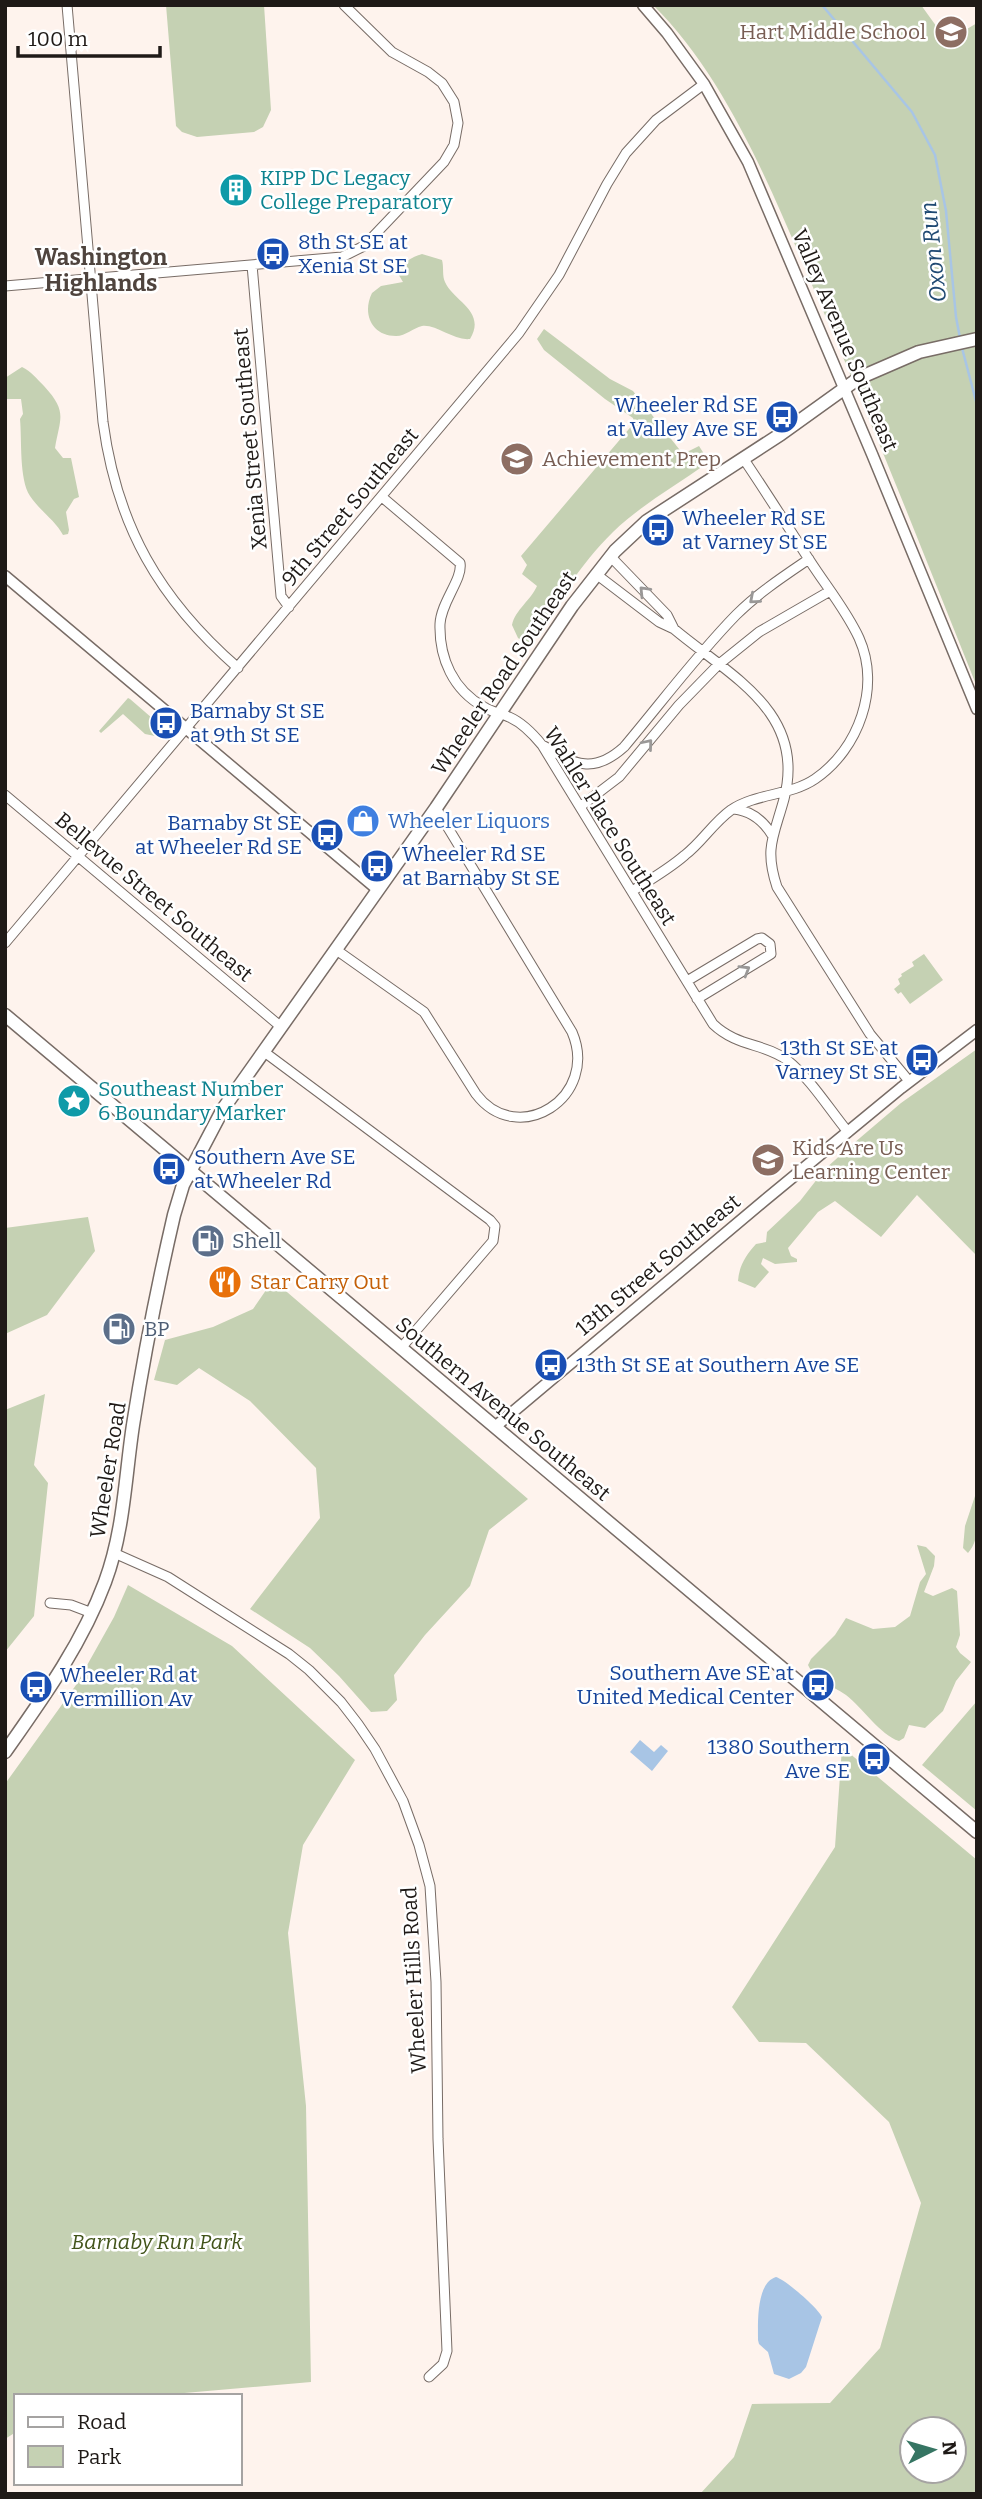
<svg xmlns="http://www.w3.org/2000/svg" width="982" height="2499" font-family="Bitter,serif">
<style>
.green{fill:#c5d1b3;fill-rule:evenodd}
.water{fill:#a8c5e5}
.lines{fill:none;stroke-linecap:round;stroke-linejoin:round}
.stream{stroke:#a8c5e5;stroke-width:2.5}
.minor-casing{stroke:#786c66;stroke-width:11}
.tertiary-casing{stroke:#786c66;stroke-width:13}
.secondary-casing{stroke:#786c66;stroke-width:15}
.minor{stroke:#fff;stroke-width:9}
.tertiary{stroke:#fff;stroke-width:10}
.secondary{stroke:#fff;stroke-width:12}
.oneway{stroke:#9a9897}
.labels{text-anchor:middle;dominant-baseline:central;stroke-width:5;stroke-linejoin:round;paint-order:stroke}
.education-label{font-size:21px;fill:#785e54;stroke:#fff;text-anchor:start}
.culture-label{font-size:21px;fill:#0d838f;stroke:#fff;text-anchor:start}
.transit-label{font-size:21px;fill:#164399;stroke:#fff;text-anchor:start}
.street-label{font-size:21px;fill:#1f1a17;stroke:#fff}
.shop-label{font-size:21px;fill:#366cbe;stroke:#fff;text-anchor:start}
.service-label{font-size:21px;fill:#4e5e75;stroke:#fff;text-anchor:start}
.food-label{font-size:21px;fill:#c56008;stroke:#fff;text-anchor:start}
.park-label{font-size:21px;font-style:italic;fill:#42541a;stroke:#fff}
.water-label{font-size:23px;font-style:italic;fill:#204a73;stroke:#fff}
.neighbourhood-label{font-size:23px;font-weight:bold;fill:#4f443e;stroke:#fff}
</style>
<rect width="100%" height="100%" fill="#fef3ed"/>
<path class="green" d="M166,5H264L271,110L263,127L254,132L197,137L182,132L176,126Z
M653,5H921L947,41L977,23V687C925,557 874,427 818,299C776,201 730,81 653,5Z
M422,254L442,260C444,267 442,276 445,282C453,301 487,311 470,339C454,341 436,324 422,326C413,328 406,336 396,336C371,336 362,313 372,293L381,286L403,282L397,272C401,263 412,257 422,254Z
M544,329L610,379L633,391L683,454L699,446L708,460L706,464C675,486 641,505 613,532C580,564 555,607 528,645L518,638L512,625C515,610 531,600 537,586L522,574L527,565L521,556L634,423L633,418L605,399L544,350L537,339Z
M22,367C31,371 37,379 44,386C68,412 60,418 55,448L63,458H71L79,497L74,499L66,512L69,530L68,534L63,535C55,520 40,511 30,496C19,479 22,440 20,419L23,414L21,399H5V378Z
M128,698L130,699L167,731L160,737L145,734L123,714L101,733L99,731Z
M924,954L943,980L910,1004L901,992L898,994L894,989L900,984L898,979L902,976L901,974L914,966L912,962Z
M977,1049V1256L917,1195L881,1237L835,1201L818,1212L788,1248L791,1256L797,1259V1262L775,1264L763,1258L761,1264L769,1272L755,1288L738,1281C739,1266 746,1255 756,1244L766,1242L767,1232L800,1201L825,1169L854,1143L901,1103Z
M88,1217L95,1251L47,1315L5,1334V1228Z
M273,1280L528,1499L489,1530L470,1586L425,1635L394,1675L397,1700L387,1711L371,1712L339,1676L310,1648L250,1609L320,1518L316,1468L250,1401L199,1368L177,1385L154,1380L165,1340L213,1327L253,1309Z
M45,1394L34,1465L48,1483L34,1616L5,1652V1410Z
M977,1490C977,1509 982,1538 968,1553L963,1548L965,1526Z
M917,1545L926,1547L935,1556L934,1566L924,1592L933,1596L952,1588L957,1591L960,1635L956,1647L960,1653L971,1662L956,1681L943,1711L925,1728L909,1725L904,1738L899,1741C880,1735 862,1707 846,1695C832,1685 816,1682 808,1665L811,1659L835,1635L846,1618L873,1629L895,1627L910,1616L920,1582L926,1574Z
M128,1585L232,1646L355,1760L303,1845L288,1933L306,2106L311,2382L150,2396H16V2432L5,2439V1784L76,1685L114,1617Z
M977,1701V1811L922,1765Z
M842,1747L977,1860V2494H700L734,2457L752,2404L830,2403L880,2348L921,2203L889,2122L806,2043L759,2042L732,2007L835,1847ZM912,2429H954V2471H912Z"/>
<path class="water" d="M640,1740L654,1752L661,1745L668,1751L652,1771L630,1752Z
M776,2277C786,2280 818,2308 822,2317L806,2367L801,2373L789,2379L774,2374L768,2352L759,2344L758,2340C758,2323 756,2283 776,2277Z"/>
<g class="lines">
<path class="stream" d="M822,5L912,112L935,155L946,211L956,317L960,338
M962,348L977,405"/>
<defs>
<path id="minor" d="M67,5L103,422C117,526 159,599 238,668
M252,265L281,596L289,607
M5,286L342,257L364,246L444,162L454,145L458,123L454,102L442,83L428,72L392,52L344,5
M382,497L460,563C463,579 441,602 440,624C439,658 453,690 484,707C491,712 501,713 509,717C523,723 533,734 542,745L713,1024C737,1047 764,1043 787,1060C811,1079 829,1109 848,1132
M610,556L667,615L674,629
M596,574L659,622L674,629C730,676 807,712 784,799C774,836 764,848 777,887L870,1034L909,1081
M544,746C575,765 594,774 624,747C661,703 696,656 736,615C758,593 784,576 809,559
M5,795L280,1026
M581,806L619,777L679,705L718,665L759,632L830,591
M734,809C751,811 763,820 772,835
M632,891C650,880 669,869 685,855C702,842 713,823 731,810C756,793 790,796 815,779C859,749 881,687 859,638C846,610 826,586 810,561C788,527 766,492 743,458
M5,943L519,333L559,275L607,184L626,153L656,120L704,84
M335,949L424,1012L476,1094C518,1149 600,1097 572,1032L436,808
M687,981L757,939L762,938L770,944L771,954L697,999
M263,1051L490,1220L495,1226L493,1241L401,1348
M114,1553L168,1577L289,1654L309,1670L341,1702L358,1724L375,1749L403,1801L419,1845L430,1886L436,1982L438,2139L447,2351L443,2364L429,2377
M50,1603L71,1605L92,1613"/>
<path id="tertiary" d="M643,5L667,33L704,84L748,162L872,454L977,709
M5,576L377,889
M496,1426L765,1200L901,1088L977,1030"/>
<path id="secondary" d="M5,1015L977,1832
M5,1752C43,1698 82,1644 105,1582C124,1531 125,1478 133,1425C144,1355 158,1284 174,1215L183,1185L223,1109L436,808L572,606L615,551L647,521L781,434L859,378L919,352L977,339"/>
</defs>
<use href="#minor" class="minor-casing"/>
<use href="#tertiary" class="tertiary-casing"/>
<use href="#secondary" class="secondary-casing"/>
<use href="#minor" class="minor"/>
<use href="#tertiary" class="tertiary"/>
<use href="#secondary" class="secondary"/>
</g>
<defs><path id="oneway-chevron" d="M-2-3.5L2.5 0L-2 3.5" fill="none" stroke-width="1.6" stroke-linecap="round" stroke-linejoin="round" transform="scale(1.75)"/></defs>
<g class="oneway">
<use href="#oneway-chevron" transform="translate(644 591) rotate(-134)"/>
<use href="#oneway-chevron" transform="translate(754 599) rotate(139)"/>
<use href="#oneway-chevron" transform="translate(648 744) rotate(-50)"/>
<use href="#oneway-chevron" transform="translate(745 970) rotate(-31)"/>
</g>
<defs>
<symbol id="school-disc" viewBox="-11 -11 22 22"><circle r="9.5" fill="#8d6e63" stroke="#fff"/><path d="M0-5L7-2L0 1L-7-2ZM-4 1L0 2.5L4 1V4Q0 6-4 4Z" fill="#fff"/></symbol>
<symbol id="building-disc" viewBox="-11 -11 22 22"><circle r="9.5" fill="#0f9aa8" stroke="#fff"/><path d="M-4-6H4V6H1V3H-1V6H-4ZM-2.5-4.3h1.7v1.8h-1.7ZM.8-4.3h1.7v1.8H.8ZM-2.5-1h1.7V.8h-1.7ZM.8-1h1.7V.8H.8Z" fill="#fff"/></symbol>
<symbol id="bus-disc" viewBox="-11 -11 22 22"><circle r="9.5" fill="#1a4fb4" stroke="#fff"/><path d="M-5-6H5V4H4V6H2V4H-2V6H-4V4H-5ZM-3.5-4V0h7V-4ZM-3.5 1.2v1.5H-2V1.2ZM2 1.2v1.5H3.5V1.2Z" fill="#fff"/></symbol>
<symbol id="shop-disc" viewBox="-11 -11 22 22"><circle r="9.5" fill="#3f7fe0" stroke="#fff"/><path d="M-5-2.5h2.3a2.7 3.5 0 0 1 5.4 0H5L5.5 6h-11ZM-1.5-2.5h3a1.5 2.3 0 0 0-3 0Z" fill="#fff"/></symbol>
<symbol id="sight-disc" viewBox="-11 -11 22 22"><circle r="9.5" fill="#0f9aa8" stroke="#fff"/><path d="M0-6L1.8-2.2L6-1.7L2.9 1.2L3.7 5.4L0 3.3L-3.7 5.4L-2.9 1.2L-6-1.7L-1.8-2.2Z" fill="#fff"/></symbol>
<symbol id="fuel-disc" viewBox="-11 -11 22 22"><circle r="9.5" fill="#5c6f8a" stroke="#fff"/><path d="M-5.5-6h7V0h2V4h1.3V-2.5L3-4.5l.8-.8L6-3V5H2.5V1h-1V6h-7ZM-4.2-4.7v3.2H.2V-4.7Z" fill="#fff"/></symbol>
<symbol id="restaurant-disc" viewBox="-11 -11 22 22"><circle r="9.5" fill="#e8710a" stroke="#fff"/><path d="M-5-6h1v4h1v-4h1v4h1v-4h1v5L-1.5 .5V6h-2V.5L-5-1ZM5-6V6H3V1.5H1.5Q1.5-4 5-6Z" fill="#fff"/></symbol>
</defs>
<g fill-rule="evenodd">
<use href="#school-disc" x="932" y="13" width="38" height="38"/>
<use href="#building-disc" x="217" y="171" width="38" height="38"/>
<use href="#bus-disc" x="254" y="235" width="38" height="38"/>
<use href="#bus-disc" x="763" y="398" width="38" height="38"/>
<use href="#school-disc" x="498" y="440" width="38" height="38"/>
<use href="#bus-disc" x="639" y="511" width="38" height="38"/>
<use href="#bus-disc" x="147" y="704" width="38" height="38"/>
<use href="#shop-disc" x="344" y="802" width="38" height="38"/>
<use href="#bus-disc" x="308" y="816" width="38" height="38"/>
<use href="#bus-disc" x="358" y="847" width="38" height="38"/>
<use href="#bus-disc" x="903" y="1041" width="38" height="38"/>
<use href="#sight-disc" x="55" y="1082" width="38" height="38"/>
<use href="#school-disc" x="749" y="1141" width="38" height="38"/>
<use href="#bus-disc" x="150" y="1150" width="38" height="38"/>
<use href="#fuel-disc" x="189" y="1222" width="38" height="38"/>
<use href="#restaurant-disc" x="206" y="1263" width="38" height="38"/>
<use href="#fuel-disc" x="100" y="1310" width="38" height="38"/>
<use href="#bus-disc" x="532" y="1346" width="38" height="38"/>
<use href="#bus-disc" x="799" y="1666" width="38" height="38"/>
<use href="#bus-disc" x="17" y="1668" width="38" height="38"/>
<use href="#bus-disc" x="855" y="1740" width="38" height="38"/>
</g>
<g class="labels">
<g class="education-label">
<text x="926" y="32" text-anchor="end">Hart Middle School</text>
<text x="542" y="459">Achievement Prep</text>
<text x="792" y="1148">Kids Are Us<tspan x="792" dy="24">Learning Center</tspan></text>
</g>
<g class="culture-label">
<text x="260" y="178">KIPP DC Legacy<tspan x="260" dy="24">College Preparatory</tspan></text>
<text x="98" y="1089">Southeast Number<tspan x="98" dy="24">6 Boundary Marker</tspan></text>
</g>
<g class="transit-label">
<text x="298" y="242">8th St SE at<tspan x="298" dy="24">Xenia St SE</tspan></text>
<text x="758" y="405" text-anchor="end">Wheeler Rd SE<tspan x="758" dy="24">at Valley Ave SE</tspan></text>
<text x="682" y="518">Wheeler Rd SE<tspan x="682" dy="24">at Varney St SE</tspan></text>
<text x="190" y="711">Barnaby St SE<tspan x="190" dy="24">at 9th St SE</tspan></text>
<text x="302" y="823" text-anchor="end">Barnaby St SE<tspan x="302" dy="24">at Wheeler Rd SE</tspan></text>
<text x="402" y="854">Wheeler Rd SE<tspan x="402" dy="24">at Barnaby St SE</tspan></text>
<text x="898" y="1048" text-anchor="end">13th St SE at<tspan x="898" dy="24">Varney St SE</tspan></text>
<text x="194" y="1157">Southern Ave SE<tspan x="194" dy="24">at Wheeler Rd</tspan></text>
<text x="576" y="1365">13th St SE at Southern Ave SE</text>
<text x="794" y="1673" text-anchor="end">Southern Ave SE at<tspan x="794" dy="24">United Medical Center</tspan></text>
<text x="60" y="1675">Wheeler Rd at<tspan x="60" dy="24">Vermillion Av</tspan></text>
<text x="850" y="1747" text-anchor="end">1380 Southern<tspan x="850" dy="24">Ave SE</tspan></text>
</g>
<g class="street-label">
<text transform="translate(845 340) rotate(67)">Valley Avenue Southeast</text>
<text transform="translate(250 439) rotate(-95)">Xenia Street Southeast</text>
<text transform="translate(350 507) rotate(-50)">9th Street Southeast</text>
<text transform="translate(504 673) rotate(-56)">Wheeler Road Southeast</text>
<text transform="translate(610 826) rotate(58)">Wahler Place Southeast</text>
<text transform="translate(154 897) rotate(40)">Bellevue Street Southeast</text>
<text transform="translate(658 1265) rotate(-40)">13th Street Southeast</text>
<text transform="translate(503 1409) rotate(40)">Southern Avenue Southeast</text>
<text transform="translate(108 1470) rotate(-81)">Wheeler Road</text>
<text transform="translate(414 1980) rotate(-93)">Wheeler Hills Road</text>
</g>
<g class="shop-label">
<text x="388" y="821">Wheeler Liquors</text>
</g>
<g class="service-label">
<text x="232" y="1241">Shell</text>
<text x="144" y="1329">BP</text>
</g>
<g class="food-label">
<text x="250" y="1282">Star Carry Out</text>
</g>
<g class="park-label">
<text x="157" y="2242">Barnaby Run Park</text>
</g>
<g class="water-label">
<text transform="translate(933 252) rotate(-96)">Oxon Run</text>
</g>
<g class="neighbourhood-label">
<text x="101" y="257">Washington<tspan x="101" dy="26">Highlands</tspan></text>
</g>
</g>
<rect width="982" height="2499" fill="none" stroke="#1f1a17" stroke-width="14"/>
<rect x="14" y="2394" width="228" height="91" fill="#ffffff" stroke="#a5a3a2" stroke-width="2"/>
<rect x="28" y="2417" width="35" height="10" fill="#ffffff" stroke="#a5a3a2" stroke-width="2"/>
<text x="77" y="2429" font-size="21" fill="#1f1a17">Road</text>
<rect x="28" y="2446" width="35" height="21" fill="#c5d1b3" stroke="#a5a3a2" stroke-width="2"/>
<text x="77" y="2464" font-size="21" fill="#1f1a17">Park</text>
<g transform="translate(933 2450) rotate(85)"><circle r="33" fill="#ffffff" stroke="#a5a3a2" stroke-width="2"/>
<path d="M0-5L12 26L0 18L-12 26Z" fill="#367563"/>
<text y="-10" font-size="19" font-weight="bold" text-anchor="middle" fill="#1f1a17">N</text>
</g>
<path d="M18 46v10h142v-10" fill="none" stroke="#1f1a17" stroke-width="3.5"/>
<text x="28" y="46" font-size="21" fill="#1f1a17" stroke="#ffffff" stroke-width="5" paint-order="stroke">100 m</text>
</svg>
